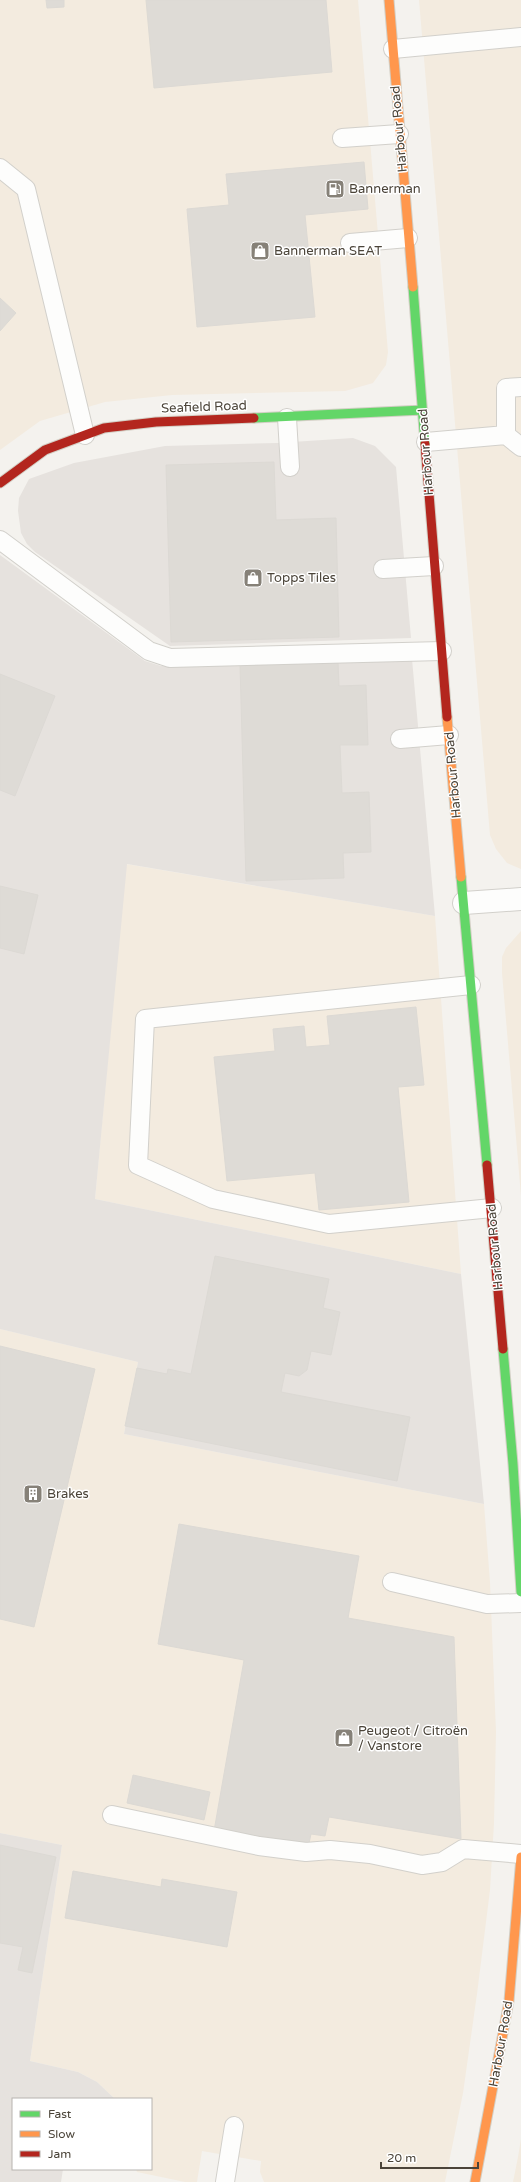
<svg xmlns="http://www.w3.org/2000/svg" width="521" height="2182" font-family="'Varela Round',sans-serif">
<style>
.commercial{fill:#f3ebdf}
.industrial{fill:#e6e2de}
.building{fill:#dedbd6;stroke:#dcd9d4}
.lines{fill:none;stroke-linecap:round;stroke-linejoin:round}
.lane-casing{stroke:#d2d0cb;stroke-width:20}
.street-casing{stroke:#d2d0cb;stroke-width:24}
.fast-casing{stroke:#d3cfc5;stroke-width:11}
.slow-casing{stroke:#d3cfc5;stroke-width:11}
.jam-casing{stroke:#d3cfc5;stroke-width:11}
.lane{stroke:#fdfdfc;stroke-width:18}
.street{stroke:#fdfdfc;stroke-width:22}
.fast{stroke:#63d668;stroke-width:9}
.slow{stroke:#ff974d;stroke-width:9}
.jam{stroke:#b3261e;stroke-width:9}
.labels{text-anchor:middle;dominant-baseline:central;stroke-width:3;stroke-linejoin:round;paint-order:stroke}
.street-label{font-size:13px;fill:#4b4439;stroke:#fff}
.poi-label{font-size:13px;fill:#4b4439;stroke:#fff;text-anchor:start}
</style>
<rect width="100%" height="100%" fill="#f4f2ee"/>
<path class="commercial" d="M0,0H358L388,352L386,365L373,383L345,391L172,395L105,402L40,421L0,450Z
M419,0H521V869L507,863L496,849L490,835Z
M126,864L435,916L461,1274L95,1199Z
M521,931V1196L502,973V957L506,948Z
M0,1329L138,1362L124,1434L484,1504L490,1582L496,1732L494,1823L490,1890L477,1994L463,2093L445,2182H264L260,2172L261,2161L202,2151L197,2182H185L137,2172L136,2169H151V2099H115L97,2082L78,2072L30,2061L62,1845L0,1833Z
M521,2139V2182H513L518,2157Z"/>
<path class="industrial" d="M353,438L375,446L396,467L411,638L170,646L35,552L27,544L21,533L18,511L19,498L29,479L74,463L165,446L277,443Z
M0,555L145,661L161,666L412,659L435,916L127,864L95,1199L461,1274L484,1504L124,1434L138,1362L0,1329Z
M0,1833L62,1845L30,2061L78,2072L97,2082L115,2099H13V2169H63L61,2182H0Z"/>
<path class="building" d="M46,0H64V7L47,8Z
M146,0H326L332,72L154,88Z
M364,162L368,209L305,215L315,317L197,327L187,209L229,205L226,174Z
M0,298L16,313L0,331Z
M274,462L276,520L336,518L339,637L171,642L166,465Z
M338,662L339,686L366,685L368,745H340L342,793L369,792L371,852L343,853L344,878L246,881L240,665Z
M0,674L55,696L15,796L0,790Z
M0,886L38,895L24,954L0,948Z
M416,1007L424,1085L398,1087L409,1202L319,1210L315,1173L227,1181L214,1057L275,1051L273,1029L304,1026L306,1047L330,1045L327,1016Z
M215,1256L329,1279L323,1308L340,1312L331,1355L311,1351L307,1370L299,1376L285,1373L281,1392L410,1417L397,1481L125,1426L137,1368L167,1374L168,1369L191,1374Z
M0,1346L95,1369L34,1627L0,1619Z
M179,1524L359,1556L348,1618L454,1637L461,1839L329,1817L325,1836L311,1834L308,1848L214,1831L244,1660L158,1644Z
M133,1775L210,1792L204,1820L127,1803Z
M0,1845L56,1857L32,1973L18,1970L23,1947L0,1943Z
M73,1871L161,1887L162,1879L237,1892L227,1947L65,1918Z"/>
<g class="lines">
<defs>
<path id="lane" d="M393,49L521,37
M342,138L399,134
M0,168L26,189L85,435
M350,243L408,238
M287,418L290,467
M506,435V388L521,387
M426,442L506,435L521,447
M0,540L149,651L170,658L442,651
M383,569L434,566
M400,739L449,735
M471,985L145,1019L138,1165L213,1199L329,1224L492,1208
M392,1582L487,1604L521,1603
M112,1815L259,1846L306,1852L330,1850L370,1854L422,1865L442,1862L463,1849L521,1854
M225,2182L234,2126"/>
<path id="street" d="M464,903L521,899"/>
<path id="fast" d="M413,287L425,444
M254,418L423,410
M461,877L487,1165
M503,1349L513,1464L521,1592"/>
<path id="slow" d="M389,0L413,287
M447,717L461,877
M475,2182L509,2001L521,1857"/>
<path id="jam" d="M425,444L447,717
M0,483L45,450L104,428L156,422L254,418
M487,1165L503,1349"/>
</defs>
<use href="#lane" class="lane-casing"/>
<use href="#street" class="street-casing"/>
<use href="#fast" class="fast-casing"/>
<use href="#slow" class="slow-casing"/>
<use href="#jam" class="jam-casing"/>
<use href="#lane" class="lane"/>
<use href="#street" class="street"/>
<use href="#fast" class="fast"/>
<use href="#slow" class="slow"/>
<use href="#jam" class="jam"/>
</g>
<defs>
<symbol id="fuel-square" viewBox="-11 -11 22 22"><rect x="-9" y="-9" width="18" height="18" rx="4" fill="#868178" stroke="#fff"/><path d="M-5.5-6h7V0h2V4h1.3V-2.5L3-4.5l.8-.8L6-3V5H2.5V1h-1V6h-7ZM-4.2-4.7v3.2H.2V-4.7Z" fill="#fff"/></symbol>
<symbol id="shop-square" viewBox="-11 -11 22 22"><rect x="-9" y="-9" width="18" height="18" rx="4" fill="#868178" stroke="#fff"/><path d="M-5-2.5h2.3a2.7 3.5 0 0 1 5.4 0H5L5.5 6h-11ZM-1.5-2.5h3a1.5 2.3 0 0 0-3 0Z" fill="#fff"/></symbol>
<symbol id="building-square" viewBox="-11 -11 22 22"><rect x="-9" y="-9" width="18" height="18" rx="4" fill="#868178" stroke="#fff"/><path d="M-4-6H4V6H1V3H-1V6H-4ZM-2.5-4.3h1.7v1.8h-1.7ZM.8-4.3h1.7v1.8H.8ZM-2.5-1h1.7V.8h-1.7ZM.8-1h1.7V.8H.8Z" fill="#fff"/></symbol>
</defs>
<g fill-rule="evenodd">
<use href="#fuel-square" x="324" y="178" width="22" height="22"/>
<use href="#shop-square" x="249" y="240" width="22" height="22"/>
<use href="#shop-square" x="242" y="567" width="22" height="22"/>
<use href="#building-square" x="22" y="1483" width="22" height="22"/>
<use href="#shop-square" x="333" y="1727" width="22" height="22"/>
</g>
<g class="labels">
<g class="street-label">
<text transform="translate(399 129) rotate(-95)">Harbour Road</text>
<text transform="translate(204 407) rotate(-2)">Seafield Road</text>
<text transform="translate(426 452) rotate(-94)">Harbour Road</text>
<text transform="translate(453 775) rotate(-95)">Harbour Road</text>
<text transform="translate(495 1247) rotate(-95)">Harbour Road</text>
<text transform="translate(501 2044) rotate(-80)">Harbour Road</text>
</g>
<g class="poi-label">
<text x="349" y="189">Bannerman</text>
<text x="274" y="251">Bannerman SEAT</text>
<text x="267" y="578">Topps Tiles</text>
<text x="47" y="1494">Brakes</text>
<text x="358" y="1731">Peugeot / Citroën<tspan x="358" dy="15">/ Vanstore</tspan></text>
</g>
</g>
<rect x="12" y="2098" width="140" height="72" fill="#ffffff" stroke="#b7b4b0"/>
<rect x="20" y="2111" width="20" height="6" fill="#63d668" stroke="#b7b4b0"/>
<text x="48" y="2118" font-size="12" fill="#4b4439">Fast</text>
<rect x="20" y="2131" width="20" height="6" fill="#ff974d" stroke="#b7b4b0"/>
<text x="48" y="2138" font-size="12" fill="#4b4439">Slow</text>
<rect x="20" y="2151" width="20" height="6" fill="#b3261e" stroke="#b7b4b0"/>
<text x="48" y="2158" font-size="12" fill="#4b4439">Jam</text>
<path d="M381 2162v6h97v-6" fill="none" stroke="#4b4439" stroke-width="2"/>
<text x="387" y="2162" font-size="12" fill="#4b4439" stroke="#ffffff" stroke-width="3" paint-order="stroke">20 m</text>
</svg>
